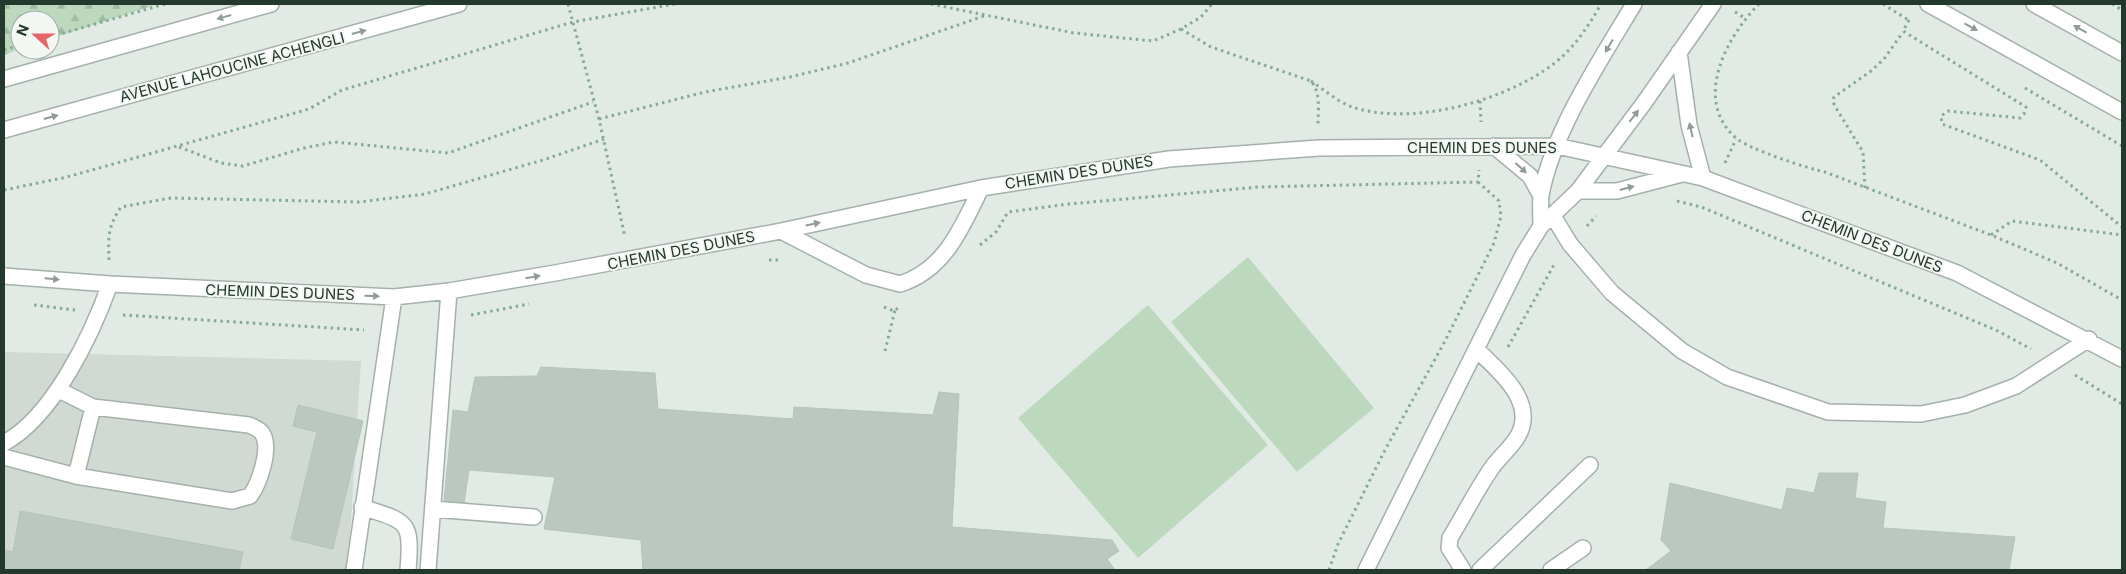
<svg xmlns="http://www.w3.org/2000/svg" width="2126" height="574" font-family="Inter,sans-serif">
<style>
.built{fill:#d0dad3}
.grass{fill:#bcd9bd}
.forest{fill:url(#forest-firs)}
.building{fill:#bac8bf;stroke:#b5c3b9}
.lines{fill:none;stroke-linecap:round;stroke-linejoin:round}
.minor-casing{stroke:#a4b1aa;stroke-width:18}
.path{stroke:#85ab95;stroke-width:3;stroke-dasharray:2.5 4;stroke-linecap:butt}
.minor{stroke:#fff;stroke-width:15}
.oneway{fill:#919c96}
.labels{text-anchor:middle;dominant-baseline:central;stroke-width:4;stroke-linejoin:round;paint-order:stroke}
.street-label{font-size:15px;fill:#23392e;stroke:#f2f7f3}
</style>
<defs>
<pattern id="forest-firs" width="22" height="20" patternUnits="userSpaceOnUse" patternTransform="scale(1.25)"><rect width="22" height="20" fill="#bcd9bd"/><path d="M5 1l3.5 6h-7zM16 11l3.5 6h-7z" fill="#a1bba3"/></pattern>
</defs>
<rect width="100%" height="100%" fill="#e1eae4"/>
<path class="built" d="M4,352L361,361L348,570H4Z"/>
<path class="grass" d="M1248,257L1374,408L1297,472L1171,322Z
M1148,305L1268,445L1138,558L1018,418Z"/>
<path class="forest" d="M4,4H158L50,39V20H20V49L4,55Z"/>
<path class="building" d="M541,367L655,373L658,409L793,419L794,407L933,415L939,392L959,394L952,527L1112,540L1119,551L1107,559L1115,570H643L641,540L544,529L555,477L469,470L464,503L444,501L453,410L468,412L475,377L537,376Z
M298,405L363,421L333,549L291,539L317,432L293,426Z
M1819,473H1858L1855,498L1886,502L1883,528L2015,537L2009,570H1646L1671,551L1661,540L1670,483L1782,510L1787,488L1814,493Z
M20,511L243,552L239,570H4V550L13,552Z"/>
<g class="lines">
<defs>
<path id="minor" d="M1928,4L2122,112
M2034,4L2122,53
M1679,52L1689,125L1703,178
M4,79L271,4
M4,130L459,4
M1494,146L1530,176L1541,196
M1578,191H1617L1682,174
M1553,216L1570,244L1612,293L1682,351L1727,377L1828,412L1921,414L1965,405L2016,386L2089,339
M1541,226C1541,216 1540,205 1541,195C1553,131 1601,59 1634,4
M781,231L866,275L900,284C945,270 962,227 981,188
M4,276L110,284L394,297L449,291L555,273L781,231L981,188L1169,159L1319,148L1557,146L1703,178L1957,273L2122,359
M4,443C53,417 92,334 110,284
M4,457L76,476L232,501L250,496C259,484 272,448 262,433C259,429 254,427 249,425L93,407L59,390
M76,476L93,407
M362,507C408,522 412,520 408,570
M433,509L534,517
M354,570L394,297
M428,570L449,291
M1366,570L1523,255L1541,226L1578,191L1644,103L1713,4
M1463,570L1449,548L1450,538C1464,515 1476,491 1491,469C1499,457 1511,448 1518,436C1537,402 1499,371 1477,350
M1480,570L1590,465
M1551,570L1583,548"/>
</defs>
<use href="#minor" class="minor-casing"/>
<path class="path" d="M568,4L599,119L625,237
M931,4L1074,33L1153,41L1181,29L1201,17L1212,4
M1759,4C1727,36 1692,100 1736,138C1746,148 1809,169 1825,172L1991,235L2057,263L2122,300
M1883,4L1910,21
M2112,4L2122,10
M1735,12L1745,18
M1909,20L1903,31L2026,107L2024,114L2020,118L1948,111L1941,116L1942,124L2040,160L2122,227
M1181,29L1211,47L1311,81C1321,93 1318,110 1318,125
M50,37L165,4
M4,50L20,45
M1311,81C1323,89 1338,102 1352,107C1410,126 1496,103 1545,70C1570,54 1587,29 1601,4
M2025,88L2122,146
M1480,101L1481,122
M599,119L705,92L790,77L848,63L984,16
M179,147L221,163L243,166L304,148L334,142L448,153L593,102
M1725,163L1736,139
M1865,188L1863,152L1836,108L1833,102L1834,97L1871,71L1884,59L1903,32
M4,190L67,177L309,109L342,90L573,22L675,4
M1677,201L1701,207L1996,330L2031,349
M1587,226L1596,216
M1991,235L2012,221L2122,235
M980,245L996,232L1008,212L1069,204L1259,187L1478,182L1479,170
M109,260C108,237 108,226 121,207L171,198L359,202L425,194L543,160L604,139
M769,260H782
M34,305L75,310
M884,307L894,311L898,308
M123,315L364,330
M471,315L529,304
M1508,347L1555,263
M885,351L895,310
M2075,375L2122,404
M1329,570L1338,544L1385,450L1444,343L1494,243L1501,216L1499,201L1478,182"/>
<use href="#minor" class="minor"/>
</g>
<defs><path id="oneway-solid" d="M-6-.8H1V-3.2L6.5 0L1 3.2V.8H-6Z" transform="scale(1.25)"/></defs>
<g class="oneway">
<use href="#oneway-solid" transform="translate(224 17) rotate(164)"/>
<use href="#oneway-solid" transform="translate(1971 27) rotate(29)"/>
<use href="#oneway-solid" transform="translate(2080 29) rotate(-151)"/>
<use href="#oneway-solid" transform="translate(359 32) rotate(-15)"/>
<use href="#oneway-solid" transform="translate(1609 46) rotate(121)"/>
<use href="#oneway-solid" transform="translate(1634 116) rotate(-52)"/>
<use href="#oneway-solid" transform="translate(51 117) rotate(-15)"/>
<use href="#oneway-solid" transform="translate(1691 130) rotate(-103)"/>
<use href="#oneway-solid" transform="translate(1521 168) rotate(42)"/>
<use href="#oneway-solid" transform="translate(1627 188) rotate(-15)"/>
<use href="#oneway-solid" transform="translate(813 224) rotate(-12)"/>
<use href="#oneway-solid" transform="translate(533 277) rotate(-10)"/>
<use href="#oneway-solid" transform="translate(52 279) rotate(5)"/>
<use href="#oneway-solid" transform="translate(372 296) rotate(2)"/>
</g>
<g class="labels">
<g class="street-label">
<text transform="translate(232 67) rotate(-15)">AVENUE LAHOUCINE ACHENGLI</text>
<text x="1482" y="147">CHEMIN DES DUNES</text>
<text transform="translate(1079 172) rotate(-9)">CHEMIN DES DUNES</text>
<text transform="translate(1872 241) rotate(21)">CHEMIN DES DUNES</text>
<text transform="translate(681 250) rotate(-11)">CHEMIN DES DUNES</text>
<text transform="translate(280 292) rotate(2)">CHEMIN DES DUNES</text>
</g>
</g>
<rect width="2126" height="574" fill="none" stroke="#23392e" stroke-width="10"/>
<g transform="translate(35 35) rotate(291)"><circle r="24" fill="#f2f7f3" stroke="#9faba4"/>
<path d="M0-4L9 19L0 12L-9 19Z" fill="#e46667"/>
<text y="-8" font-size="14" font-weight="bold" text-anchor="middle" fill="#23392e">N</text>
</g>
</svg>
